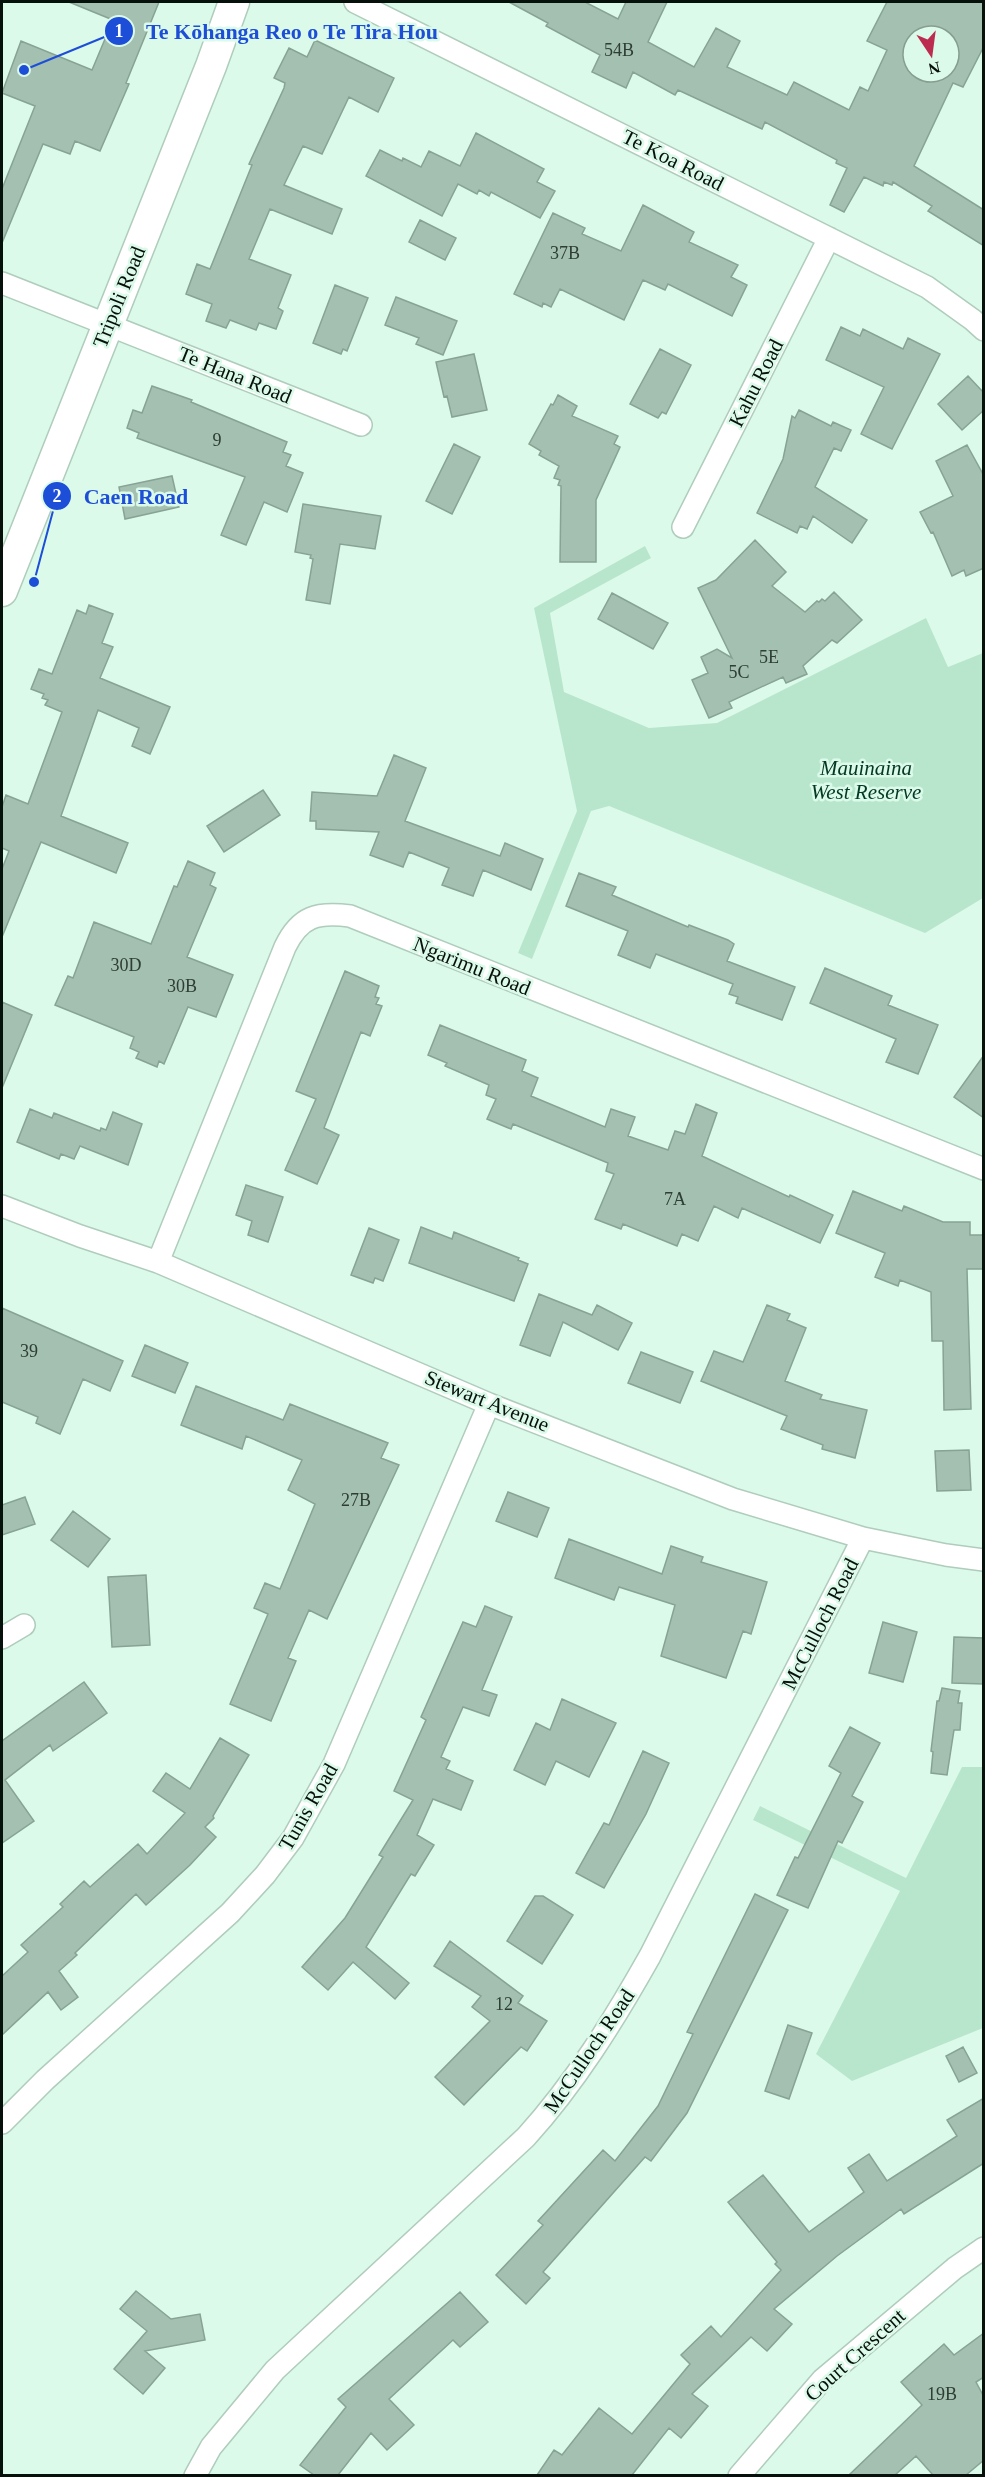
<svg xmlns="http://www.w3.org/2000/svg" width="985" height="2477" font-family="Georgia,serif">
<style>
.green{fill:#b8e6cd}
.building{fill:#a3c0b0;stroke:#87a393;stroke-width:1.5;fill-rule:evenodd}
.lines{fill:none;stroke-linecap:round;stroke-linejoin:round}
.street-casing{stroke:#afccbc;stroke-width:24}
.secondary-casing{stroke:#afccbc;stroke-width:33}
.street{stroke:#fff;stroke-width:21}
.secondary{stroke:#fff;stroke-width:30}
.labels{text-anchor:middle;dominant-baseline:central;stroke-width:5;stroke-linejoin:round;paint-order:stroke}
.number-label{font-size:18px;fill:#2e3d35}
.street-label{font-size:21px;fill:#07110c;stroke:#dcfae9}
.park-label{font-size:21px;font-style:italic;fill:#033824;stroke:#dcfae9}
.leader{fill:none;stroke:#1d4ed8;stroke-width:2}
.callout-dot{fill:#1d4ed8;stroke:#dcfae9;stroke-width:2}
.mark-label{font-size:18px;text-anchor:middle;font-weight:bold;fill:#fff}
.callout-label{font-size:22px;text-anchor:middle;font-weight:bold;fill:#1d4ed8;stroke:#dcfae9;stroke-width:5;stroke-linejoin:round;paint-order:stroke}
</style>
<rect width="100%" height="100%" fill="#dcfae9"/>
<path class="green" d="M645,546L651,558L550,613L564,692L649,728L717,723L926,618L948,667L983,653V898L925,933L609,806L591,811L532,959L518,953L577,811L534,608Z
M962,1767H983V2028L852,2081L816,2054L900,1891L753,1820L760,1806L906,1878Z"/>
<path class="building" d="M69,2H159L126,83L129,84L100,151L75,141L70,154L43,144L2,243V189L35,106L2,93L21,41L92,70L113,20Z
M509,2H585L618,19L626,2H667L648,42L694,67L716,28L740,41L727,67L787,95L794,82L849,110L860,87L868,91L887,50L867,41L887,2H984V46L963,87L953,83L914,166L984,210V246L928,211L932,206L893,182L892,185L884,182L883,186L864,177L844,212L830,205L847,168L836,163L837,160L765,122L762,129L678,90L675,95L633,72L626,88L592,72L600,55L546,26L548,23ZM913,36H949V72H913Z
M315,40L394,78L378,112L349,97L322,154L303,146L284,185L342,209L332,234L270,209L249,259L291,275L278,308L283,311L276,329L259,323L256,330L230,320L226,328L206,321L212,304L186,294L197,264L210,269L252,165L249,164L284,88L285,83L274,78L289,48L307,57Z
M476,133L544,169L537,182L555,191L540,218L491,192L489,196L479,190L477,194L458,184L442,216L366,176L380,150L402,161L403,158L421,167L429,151L460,166Z
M643,205L694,232L689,242L738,265L731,277L747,285L732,316L668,284L665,290L643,280L624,320L560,289L551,307L543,303L542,307L514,294L553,213L585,228L582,234L621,251Z
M420,220L456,238L445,260L409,242Z
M335,285L368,298L347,351L343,349L341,354L313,343Z
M396,297L457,321L443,355L416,344L419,338L385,325Z
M841,327L860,336L863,329L903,349L908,338L940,354L892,449L861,434L884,387L826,360Z
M660,349L691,365L666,414L662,412L658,418L630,404Z
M474,354L487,410L452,417L447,396L444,397L436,362Z
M968,376L984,393V410L962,430L938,404Z
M152,386L192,400L191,402L287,442L283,452L291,455L286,466L303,473L287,512L264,502L246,545L221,535L245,477L137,438L139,433L127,428L133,410L142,413Z
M558,395L577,406L572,416L618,436L614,444L620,447L596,500V562H560L561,486L558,485L560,480L554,478L559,466L539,455L541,451L529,444L551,404L553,405Z
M799,410L831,426L833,422L851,430L841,451L834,448L815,487L867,520L852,543L813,516L807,529L800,526L797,533L757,513L783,459L792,416L795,418Z
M454,444L480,457L452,514L426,501Z
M967,445L984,476V568L966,576L964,570L952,576L933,532L931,533L920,512L953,496L936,461Z
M172,476L179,507L125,519L119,487Z
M303,504L381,516L375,549L340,544L330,604L306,600L313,559L310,558L311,555L295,552Z
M755,540L786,572L772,586L805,612L817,601L819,602L822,599L825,601L834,592L862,620L837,643L832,640L803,666L807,674L786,683L783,677L729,702L732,708L709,718L692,680L708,673L701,657L717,649L732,658L698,588L716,580Z
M612,593L668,623L653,649L598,619Z
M89,605L113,614L102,643L113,647L100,678L170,707L150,754L132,746L139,728L98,710L61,816L128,843L116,873L41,842L2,937V869L9,851L2,848V807L6,795L28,804L62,712L45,705L48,700L42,698L44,694L31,689L39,669L52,674L77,610L86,614Z
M394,755L426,768L405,821L500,856L505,843L543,859L531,890L483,870L473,896L442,885L449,868L409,852L403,867L370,855L379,832L316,829V821H310L312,792L377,796Z
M263,790L280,815L224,852L207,826Z
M188,861L215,873L210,885L216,888L187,957L233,975L216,1017L188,1007L164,1064L159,1061L157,1067L136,1058L139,1052L130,1048L134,1037L55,1005L68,976L73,978L94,922L151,944L174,886L177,887Z
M579,873L616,887L612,895L688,927L689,925L728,940L734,944L727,961L795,987L782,1020L736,1003L738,997L729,994L733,984L656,954L650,968L618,955L628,931L566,906Z
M825,968L892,996L888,1005L938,1025L918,1074L886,1062L896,1039L810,1003Z
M345,971L379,986L375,997L379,998L376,1004L382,1006L370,1036L361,1032L324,1128L339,1135L317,1184L285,1170L316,1099L296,1091Z
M2,1002L32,1015L2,1088Z
M440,1025L526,1060L522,1071L538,1078L531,1096L605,1127L611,1109L635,1117L628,1136L668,1150L675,1131L685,1134L696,1104L717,1113L702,1156L789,1197L790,1195L833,1215L820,1243L742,1208L738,1218L714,1206L698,1241L682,1234L677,1246L623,1224L621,1229L595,1219L614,1174L606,1171L608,1163L513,1124L511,1129L487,1119L496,1099L486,1095L489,1085L445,1066L447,1063L428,1055Z
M984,1055V1118L954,1097Z
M30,1109L52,1118L54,1113L100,1131L101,1128L106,1130L113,1112L142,1124L128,1165L80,1146L74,1159L61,1154L59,1159L17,1142Z
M246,1185L283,1197L268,1242L248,1235L252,1221L236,1215Z
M853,1191L902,1211L904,1206L943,1222H970V1235H984V1269H967L971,1409L944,1410L943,1341H932L931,1292L900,1280L898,1286L875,1277L885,1253L836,1233Z
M421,1227L452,1239L454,1232L519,1258L518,1260L528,1264L514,1301L409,1263Z
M369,1228L399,1240L383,1281L375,1278L373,1283L351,1275Z
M539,1294L592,1315L597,1305L632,1323L618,1350L563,1322L550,1356L520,1345Z
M767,1305L790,1314L787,1320L806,1328L785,1381L822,1395L820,1399L867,1410L855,1458L822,1449L823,1445L781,1429L787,1416L701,1381L714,1351L743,1362Z
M2,1308L123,1361L110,1391L83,1379L60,1434L36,1423L38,1417L2,1402Z
M145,1345L188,1363L175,1393L132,1376Z
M641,1352L693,1372L680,1403L628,1383Z
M196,1386L283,1420L290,1404L388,1443L381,1458L399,1465L327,1619L309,1610L288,1658L296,1661L271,1721L230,1704L268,1614L254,1608L265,1583L280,1589L315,1504L288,1490L302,1460L246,1436L242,1449L181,1425Z
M969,1450L971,1490L937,1491L935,1451Z
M508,1492L549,1508L537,1537L496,1521Z
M25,1497L35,1524L2,1535V1505Z
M73,1511L110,1539L88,1567L51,1540Z
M569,1539L662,1574L671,1546L703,1557L701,1562L767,1582L751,1634L743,1631L726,1678L661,1656L675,1605L619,1587L614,1600L555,1578Z
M146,1575L150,1645L112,1647L108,1577Z
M485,1606L512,1617L482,1690L497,1695L489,1716L463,1707L441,1757L450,1761L446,1769L473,1781L461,1810L433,1799L417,1835L434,1845L415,1876L411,1874L366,1947L409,1983L395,1999L353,1962L328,1990L302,1967L345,1918L383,1857L379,1855L413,1800L394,1791L426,1720L421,1717L463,1622L476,1627Z
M883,1622L917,1632L903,1682L869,1673Z
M954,1637L984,1638V1684L952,1683Z
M84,1682L107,1713L53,1751L50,1745L5,1780L34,1821L2,1843V1741Z
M942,1688L960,1691L958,1703H962L960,1730H954L947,1775L931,1773L933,1752L931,1751L937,1701H939Z
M562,1699L616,1723L589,1777L556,1761L545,1785L514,1770L536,1723L550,1730Z
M850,1727L880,1743L852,1796L863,1802L842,1843L838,1841L808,1908L777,1895L795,1857L798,1858L841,1773L829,1766Z
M220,1738L249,1755L213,1816L214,1818L205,1827L216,1837L190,1865L146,1905L136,1894L75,1953L77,1955L59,1971L78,1997L61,2010L48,1992L2,2035V1976L28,1952L21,1945L63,1907L60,1904L84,1881L90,1887L138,1844L147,1854L185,1813L153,1791L166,1773L190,1789Z
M643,1751L669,1763L646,1814L604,1888L576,1873L604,1823L609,1825Z
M755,1894L788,1910L687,2113L651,2161L645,2157L543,2272L550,2278L526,2304L496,2275L543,2225L538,2221L603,2150L615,2161L658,2106L693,2034L687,2032Z
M535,1896H543L573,1915L542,1964L507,1941Z
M450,1941L523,1996L518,2003L547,2021L527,2051L521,2047L464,2105L435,2077L490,2021L472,2007L481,1996L434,1966Z
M788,2025L812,2033L789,2099L765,2091Z
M963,2047L977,2073L959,2082L946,2056Z
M984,2098V2163L904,2214L901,2209L837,2256L774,2309L792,2324L767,2351L751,2337L692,2394L708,2406L681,2438L669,2428L632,2475H537L554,2450L562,2455L599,2408L632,2434L690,2364L681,2355L711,2326L721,2337L781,2270L775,2264L777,2262L728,2202L763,2175L809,2232L864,2192L848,2168L869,2154L887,2181L957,2136L947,2120Z
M136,2291L171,2319L200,2314L205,2340L145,2351L165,2368L143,2394L114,2369L147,2331L120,2309Z
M460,2292L488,2322L460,2347L453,2340L389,2399L414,2425L387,2450L371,2433L338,2475H314L300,2465L346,2407L338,2399Z
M984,2333V2377L976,2382L984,2397V2460L966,2475H933L916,2456L895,2475H849L922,2405L901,2382L944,2344L954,2355Z"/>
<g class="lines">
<defs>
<path id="street" d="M355,2L927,287L973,320L984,330
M2,283L361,425
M683,527L829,238
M2,1206L80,1236L158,1262L489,1404L733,1499L863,1538L946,1555L984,1560
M158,1262L285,947C300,916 317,912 350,916L984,1169
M2,1638L24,1625
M2,2123L45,2080L230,1913L265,1875L293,1838L334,1764L489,1404
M195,2476L211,2447L275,2370L526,2137C575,2083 614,2020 650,1956L863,1538
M739,2476L822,2380L955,2268L984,2248"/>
<path id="secondary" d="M2,591L211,66L234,2"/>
</defs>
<use href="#street" class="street-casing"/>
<use href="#secondary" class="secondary-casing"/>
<use href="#street" class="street"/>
<use href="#secondary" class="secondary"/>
</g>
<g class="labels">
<g class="number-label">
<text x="619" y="50">54B</text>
<text x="565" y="253">37B</text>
<text x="217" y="440">9</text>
<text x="769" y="657">5E</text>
<text x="739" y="672">5C</text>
<text x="126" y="965">30D</text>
<text x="182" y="986">30B</text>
<text x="675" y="1199">7A</text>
<text x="29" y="1351">39</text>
<text x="356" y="1500">27B</text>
<text x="504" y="2004">12</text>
<text x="942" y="2394">19B</text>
</g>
<g class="street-label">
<text transform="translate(673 160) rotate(27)">Te Koa Road</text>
<text transform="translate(119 297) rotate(-68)">Tripoli Road</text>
<text transform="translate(235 375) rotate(22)">Te Hana Road</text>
<text transform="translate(756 383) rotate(-63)">Kahu Road</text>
<text transform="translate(472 966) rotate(22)">Ngarimu Road</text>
<text transform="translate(487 1401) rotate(22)">Stewart Avenue</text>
<text transform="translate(820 1624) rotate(-63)">McCulloch Road</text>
<text transform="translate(308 1807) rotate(-60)">Tunis Road</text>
<text transform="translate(589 2051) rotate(-56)">McCulloch Road</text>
<text transform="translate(855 2355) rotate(-42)">Court Crescent</text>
</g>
<g class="park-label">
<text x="866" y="768">Mauinaina<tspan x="866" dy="24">West Reserve</tspan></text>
</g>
</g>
<path class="leader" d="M24 70L119 31M34 582L57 496"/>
<g class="callout-dot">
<circle cx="24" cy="70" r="6"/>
<circle cx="34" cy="582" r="6"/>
<circle cx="119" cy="31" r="15"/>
<circle cx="57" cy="496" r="15"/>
</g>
<g class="mark-label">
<text x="119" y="37">1</text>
<text x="57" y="502">2</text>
</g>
<g class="callout-label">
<text x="292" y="39">Te Kōhanga Reo o Te Tira Hou</text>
<text x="136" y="504">Caen Road</text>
</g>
<rect width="985" height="2477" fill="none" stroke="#07110c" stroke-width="6"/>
<g transform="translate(931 54) rotate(167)"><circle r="28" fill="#dcfae9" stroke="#879d91" stroke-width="1.5"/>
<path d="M0-4.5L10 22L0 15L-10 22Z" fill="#bc2c51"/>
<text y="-9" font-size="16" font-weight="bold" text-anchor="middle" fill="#07110c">N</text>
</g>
</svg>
